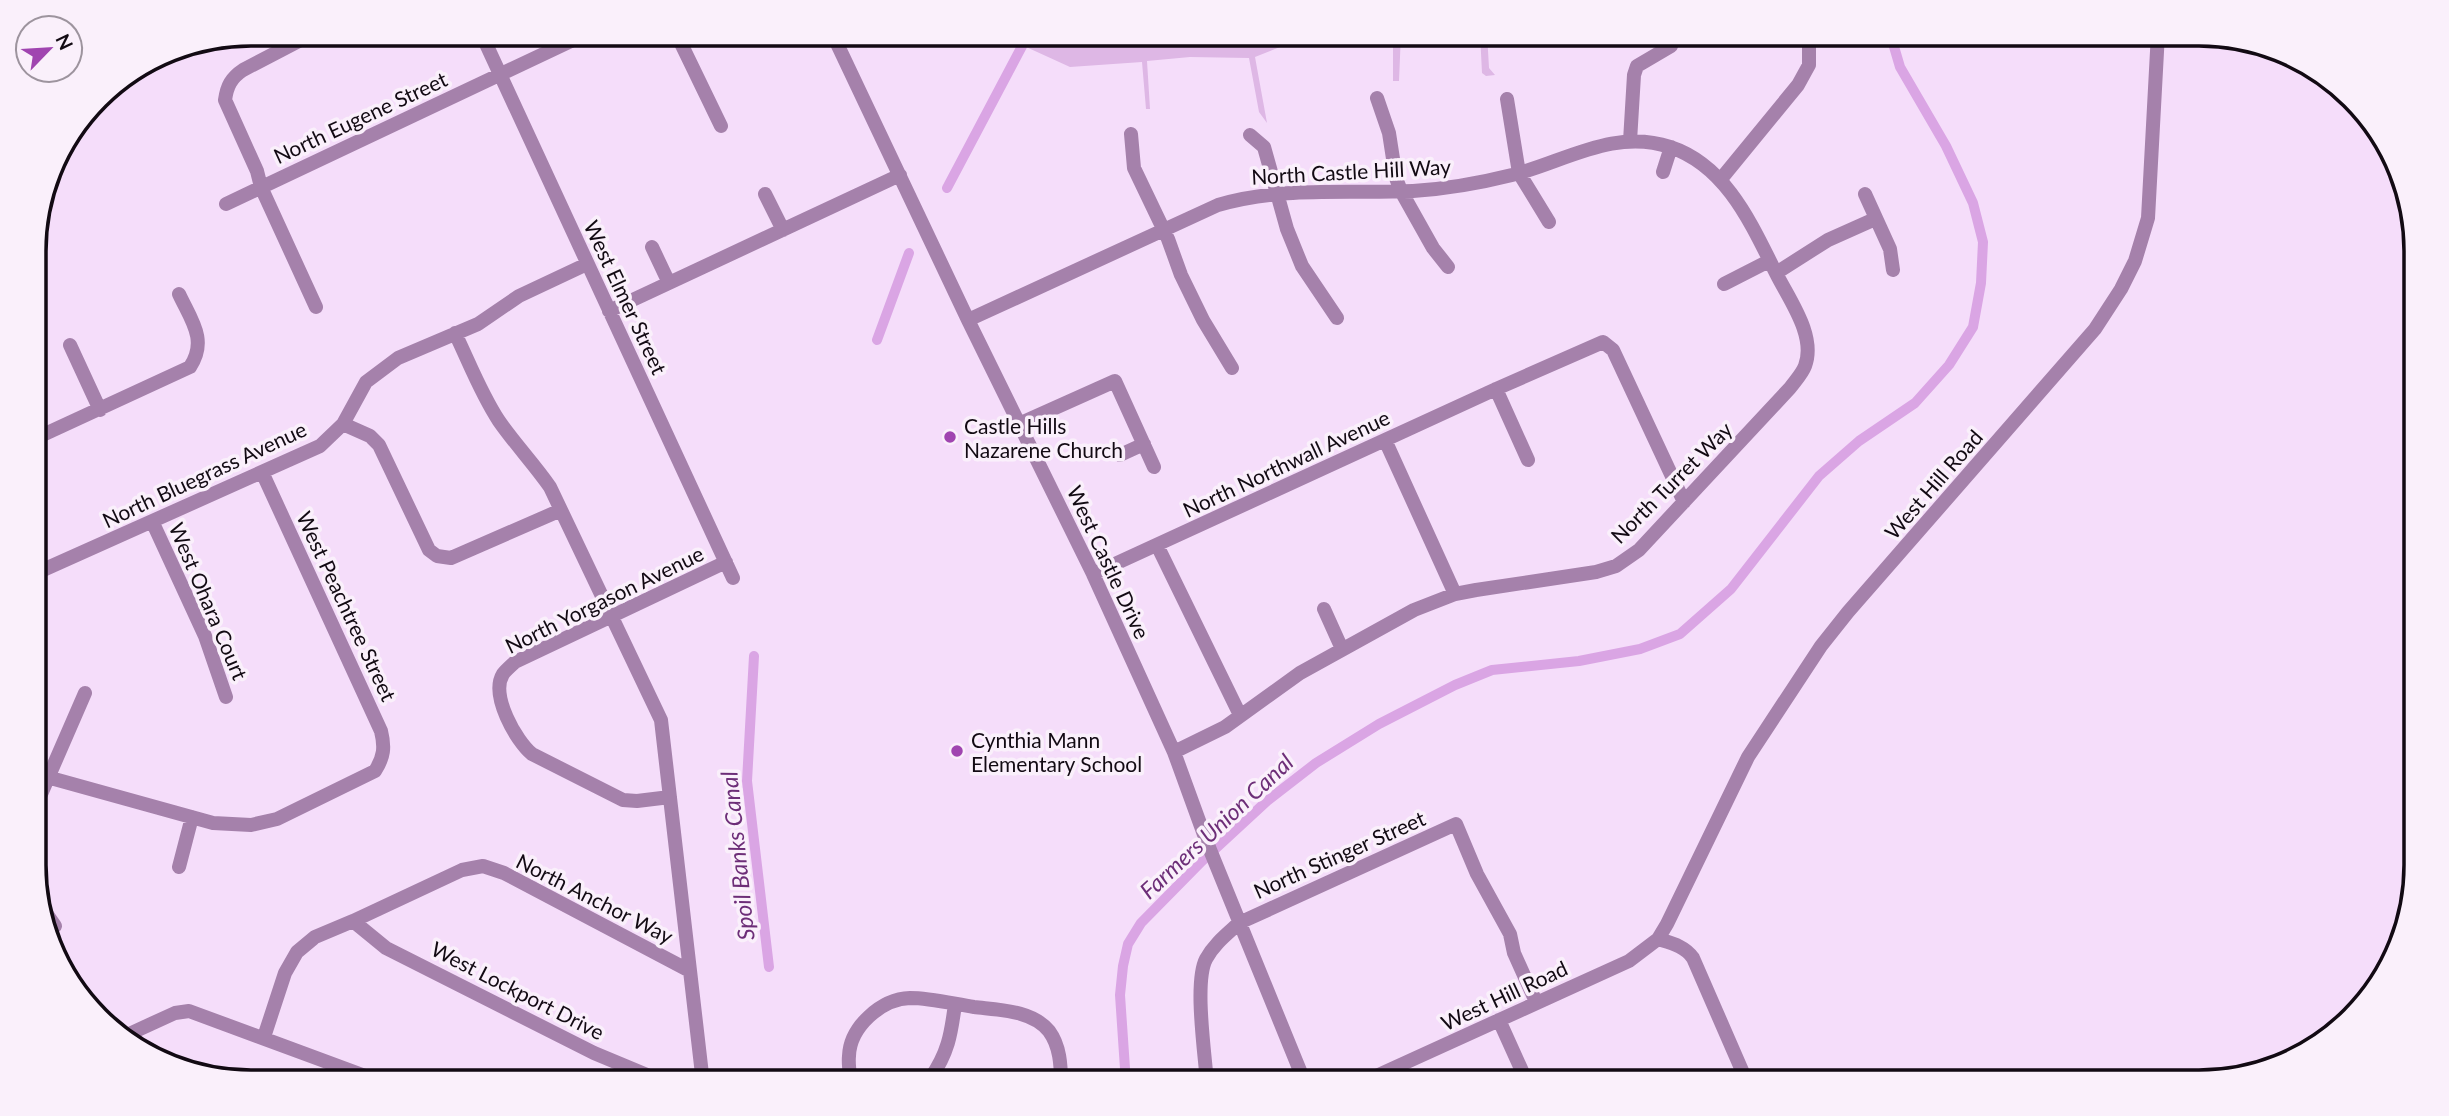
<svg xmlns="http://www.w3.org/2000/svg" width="2449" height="1116" font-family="Lato,sans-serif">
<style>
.green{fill:#deb7e5}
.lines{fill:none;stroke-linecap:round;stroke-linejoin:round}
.canal{stroke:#daa5e4;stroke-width:10}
.minor{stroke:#a581ab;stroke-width:14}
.poi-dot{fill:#a045b0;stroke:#faf0fb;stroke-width:2.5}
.labels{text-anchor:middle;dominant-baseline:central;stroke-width:7;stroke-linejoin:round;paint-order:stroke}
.street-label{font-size:21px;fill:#120a13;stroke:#faf0fb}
.poi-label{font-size:21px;fill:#120a13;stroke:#faf0fb;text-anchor:start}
.water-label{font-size:23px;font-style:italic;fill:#6d2e78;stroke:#faf0fb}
.rim{fill:none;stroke:#120a13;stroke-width:3.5}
</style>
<rect width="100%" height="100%" fill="#f5ddfa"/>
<path class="green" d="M1031,33H1315L1255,57L1267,123L1259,112L1249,58L1190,57L1147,61L1150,109H1146L1142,62L1070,67L1024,46Z
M1393,33H1401L1399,81H1393Z
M1480,33H1487L1489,68L1495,75L1486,76L1482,73Z"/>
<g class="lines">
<path class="canal" d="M947,188L1029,33
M877,340L909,253
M754,656L747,781L769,967
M1126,1083L1120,995L1123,966L1128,944L1141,923L1202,861L1267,801L1316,763L1379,724L1455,685L1492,670L1579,661L1640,649L1680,634L1731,589L1819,476L1859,441L1915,403L1949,365L1973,327L1981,283L1983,242L1973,203L1946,146L1900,67L1890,33"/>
<path class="minor" d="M314,33L243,70C231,78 227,86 225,100L257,171L261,187L316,307
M481,33L733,578
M676,33L721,126
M832,33L968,320L1093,574L1174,752L1206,840L1305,1083
M1377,98L1389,133L1396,178L1401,191L1433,248L1448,267
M1507,99L1519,173L1549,222
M1131,134L1134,168L1168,239L1181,275L1203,320L1232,368
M1250,135L1264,147L1287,229L1302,266L1337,318
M1630,141L1634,75L1637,66L1671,46
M1663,172L1671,147
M1721,179L1798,85L1809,65V33
M765,194L783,230
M1865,194L1890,249L1893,270
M226,204L588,33
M652,247L669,283
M1776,273L1828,240L1875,219
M1724,284L1769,261
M609,311L900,175
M968,320L1218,205C1283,186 1347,194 1413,191C1446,189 1480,183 1512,175C1564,162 1614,128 1670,147C1728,166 1753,228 1778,277C1791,302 1816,337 1805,366C1802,374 1795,381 1790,388L1639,550L1616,566L1596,572L1476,590L1455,594L1414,610L1300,673L1225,727L1174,752
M455,333C469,362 481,394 499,421C515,444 534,464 550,487L661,720L703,1083
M70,345L100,410
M1496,389L1528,460
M343,424L370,436L379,445L429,550L437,556L451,558L561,510
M1019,424L1115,381L1154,467
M34,439L190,367C208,340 191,320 179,294
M1385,440L1455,594
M1120,455L1144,444
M152,521L205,636L226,697
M1157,545L1240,715
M34,574L320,446L343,424L366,382L398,358L478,324L519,296L587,264
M1093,574L1496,389L1603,342L1613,350L1684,502
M1324,609L1342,649
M35,771L47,777L213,823L251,825L277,819L375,771C384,757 385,747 381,731L262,472
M670,797L637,801L623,800L532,754C516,741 490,695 503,674C506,670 512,665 515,662L726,562
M35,808L85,693
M179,867L192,817
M39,903L55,926
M353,921L386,948L594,1053L654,1078L672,1083
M1658,939C1671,943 1685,946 1693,958L1747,1082
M1499,1020L1527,1082
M127,1035L175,1013L189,1011L384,1083
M264,1037L285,973L297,952L315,937L353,921L462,870L483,866L504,873L690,971
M930,1079C948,1053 951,1035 955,1004
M1363,1082L1629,961L1658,939L1667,924L1748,757L1821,646L1848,612L2095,329L2121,289L2135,261L2148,218L2158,33
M851,1083C850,1074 848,1065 849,1056C850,1027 881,999 910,998C931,998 954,1004 974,1007C999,1010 1032,1010 1049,1031C1060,1046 1061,1065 1061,1083
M1207,1083C1205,1054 1194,982 1206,959C1214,944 1227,934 1239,923L1456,824L1477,874L1510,934L1514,953L1536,1002"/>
</g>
<g class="poi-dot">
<circle cx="950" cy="437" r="7"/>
<circle cx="957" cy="751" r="7"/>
</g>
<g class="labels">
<g class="street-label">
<text transform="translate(360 117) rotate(-25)">North Eugene Street</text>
<text transform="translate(1351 171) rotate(-3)">North Castle Hill Way</text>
<text transform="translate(626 297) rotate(65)">West Elmer Street</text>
<text transform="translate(1286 463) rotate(-25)">North Northwall Avenue</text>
<text transform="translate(204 474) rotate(-25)">North Bluegrass Avenue</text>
<text transform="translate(1671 482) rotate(-45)">North Turret Way</text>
<text transform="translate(1933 484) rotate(-49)">West Hill Road</text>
<text transform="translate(1109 562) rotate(65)">West Castle Drive</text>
<text transform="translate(604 599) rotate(-26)">North Yorgason Avenue</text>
<text transform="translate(209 601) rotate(67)">West Ohara Court</text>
<text transform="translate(347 606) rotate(65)">West Peachtree Street</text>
<text transform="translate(1339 854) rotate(-24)">North Stinger Street</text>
<text transform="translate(595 898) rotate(27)">North Anchor Way</text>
<text transform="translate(518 990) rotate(27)">West Lockport Drive</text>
<text transform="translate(1504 995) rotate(-25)">West Hill Road</text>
</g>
<g class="poi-label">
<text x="964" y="425">Castle Hills<tspan x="964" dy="24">Nazarene Church</tspan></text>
<text x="971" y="739">Cynthia Mann<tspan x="971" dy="24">Elementary School</tspan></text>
</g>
<g class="water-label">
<text transform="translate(1216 826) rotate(-43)">Farmers Union Canal</text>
<text transform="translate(737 856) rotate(-96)">Spoil Banks Canal</text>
</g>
</g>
<path d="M0 0H2449V1116H0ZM251 46H2199A205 205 0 0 1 2404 251V865A205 205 0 0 1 2199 1070H251A205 205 0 0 1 46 865V251A205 205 0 0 1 251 46Z" fill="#faf0fb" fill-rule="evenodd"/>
<path class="rim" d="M251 46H2199A205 205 0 0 1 2404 251V865A205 205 0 0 1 2199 1070H251A205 205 0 0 1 46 865V251A205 205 0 0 1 251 46Z"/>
<g transform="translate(49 49) rotate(65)"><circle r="33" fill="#faf0fb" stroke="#9d949e" stroke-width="2"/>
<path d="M0-5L12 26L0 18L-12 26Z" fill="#a045b0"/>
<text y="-10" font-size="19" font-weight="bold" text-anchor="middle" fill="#120a13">N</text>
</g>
</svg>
